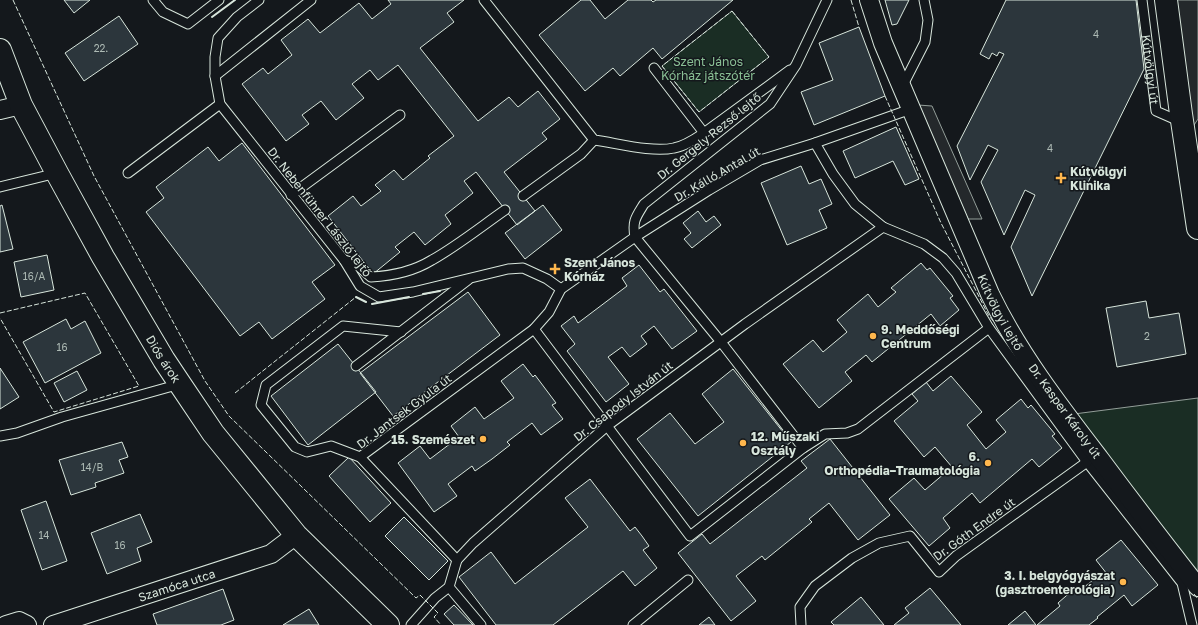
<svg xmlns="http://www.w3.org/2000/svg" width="1198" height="625" font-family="'Golos Text',sans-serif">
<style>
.green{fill:#1a2d24;stroke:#939e99}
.parking{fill:#24282b;stroke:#939e99}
.building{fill:#2c363c;stroke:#d8e6dc}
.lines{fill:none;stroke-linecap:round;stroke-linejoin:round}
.service-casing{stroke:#d8e6dc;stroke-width:11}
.minor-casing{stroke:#d8e6dc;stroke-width:20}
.tertiary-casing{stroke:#d8e6dc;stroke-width:24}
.service{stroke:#14181c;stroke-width:9}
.minor{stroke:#14181c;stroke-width:18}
.tertiary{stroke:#14181c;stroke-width:22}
.fence{stroke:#d8e6dc;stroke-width:1;stroke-dasharray:5 2;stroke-linecap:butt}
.wall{stroke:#d8e6dc;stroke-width:2}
.poi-dot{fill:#ffb74d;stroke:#14181c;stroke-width:1.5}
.labels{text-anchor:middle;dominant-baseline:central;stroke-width:3;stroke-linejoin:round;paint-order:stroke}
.number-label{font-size:10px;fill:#adbab4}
.park-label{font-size:12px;fill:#8ac095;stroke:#14181c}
.street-label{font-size:12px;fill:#d8e6dc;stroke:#14181c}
.poi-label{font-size:12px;font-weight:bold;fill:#d8e6dc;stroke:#14181c;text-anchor:start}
</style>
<rect width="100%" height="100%" fill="#14181c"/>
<path class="green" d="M732,11L769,57L699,112L662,66Z
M1198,398V578L1074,414Z"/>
<path class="parking" d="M1166,0H1198V119L1185,139Z
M918,105L932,106L982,219H968Z"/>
<path class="building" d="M64,0H90L74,13Z
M388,0H464L447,13L454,22L420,48L478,121L509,97L518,107L538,91L560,119L542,133L547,139L504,172L535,211L517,225L476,172L464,181L473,193L445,215L451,224L425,245L414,232L395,247L400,252L373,274L328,216L353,196L361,206L381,191L375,185L394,170L403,180L430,158L428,156L454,136L398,65L378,80L370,70L352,84L364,98L336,120L321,101L302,115L309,124L286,141L242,84L263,68L268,74L292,55L281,40L308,19L320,33L359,3L372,19L391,4Z
M581,0H590L605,19L628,0H651L653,2L656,0H733L662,59L653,48L620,76L613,68L585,91L539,35Z
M885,0H909L897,24L892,25Z
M1006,0H1136L1144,69L1032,296L1011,247L1035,195L1025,190L1004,235L981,182L998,150L988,145L970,180L957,146L1004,54L999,52L997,56L992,53L989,59L980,54Z
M119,16L138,44L84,81L65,53Z
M859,27L885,96L814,125L801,92L833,80L819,43Z
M896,127L919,179L905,185L893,161L855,178L843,151Z
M242,143L335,265L312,282L325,299L272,339L259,322L240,336L146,212L164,198L156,187L208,147L219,161Z
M801,166L809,184L821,179L832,204L819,210L827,228L787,245L761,183Z
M2,205L13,249L0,252V206Z
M543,205L562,230L525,259L505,233Z
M698,211L706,222L714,216L721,225L692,248L684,239L691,233L683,223Z
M47,255L54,290L21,297L14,262Z
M921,263L927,270L930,268L953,296L950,298L959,310L940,326L931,314L872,362L866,355L845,372L852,381L819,408L783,364L813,340L823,352L847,332L837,320L868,294L878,307L896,292L891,288Z
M639,265L660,292L664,289L697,331L672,349L654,326L641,336L647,344L630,357L622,347L608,357L629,384L606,402L567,351L575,344L561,326L574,316L578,323L627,286L622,278Z
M468,292L500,335L393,416L360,373Z
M1146,301L1149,318L1179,313L1186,354L1117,367L1106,308Z
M66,319L71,329L85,321L101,353L45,383L23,342Z
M338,344L376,392L308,445L271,396Z
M523,364L533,377L535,375L556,403L552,405L563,419L541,435L532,423L507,442L510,445L492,459L475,471L472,466L448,484L457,496L434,512L398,463L420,446L430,459L459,437L451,426L475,407L484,419L514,398L501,381Z
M0,368L19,397L0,409Z
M733,369L791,442L698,516L637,439L670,413L695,444L724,422L702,394Z
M77,371L87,390L64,402L54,383Z
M951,376L982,412L967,425L986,449L1006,432L996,420L1021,399L1028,408L1031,405L1055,434L1052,436L1062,448L1039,467L1032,459L980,503L972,493L943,518L950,528L929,546L889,499L914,478L925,490L952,467L935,447L924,457L894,421L918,401L912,394L926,382L933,391Z
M830,439L890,515L858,540L829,503L809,519L812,522L765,560L762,556L736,576L756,601L731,621L678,553L702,534L710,544L807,468L801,461Z
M122,442L128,457L119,460L124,473L95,483L96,487L71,495L59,460Z
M349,457L391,503L370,522L329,476Z
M590,479L630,531L635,527L642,536L649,546L643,550L657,568L635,586L623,571L553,625H496L459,577L491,552L515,584L588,527L565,498Z
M46,501L67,561L42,570L21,510Z
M140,514L152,542L137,548L141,561L107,574L91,533Z
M404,517L448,561L429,580L385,536Z
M1121,540L1158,585L1132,606L1124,595L1097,617L1098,618L1089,625H1037L1060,606L1058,603L1074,589L1077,593L1099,575L1102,579L1107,574L1096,560Z
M930,588L961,625H894L909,613L905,608Z
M223,589L234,620L221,625H157L153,614Z
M861,597L884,625H834L831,622Z
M454,605L473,625H454L444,614Z
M309,609L319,625H283Z
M1025,611L1036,625H1008Z
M709,617L715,625H699Z"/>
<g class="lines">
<defs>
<g id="service">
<path d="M153,0L163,12L188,24L219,0"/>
<path d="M259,0L237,17L218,38L215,57V76L220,104L344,260L360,286L379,297L413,292L508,269L523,268L547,279L561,289"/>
<path d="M484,0L594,140C617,143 652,153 674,148C685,146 695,139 704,133L790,70"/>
<path id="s1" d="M1142,0L1156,111L1181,122"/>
<path d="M654,68L704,133"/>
<path d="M215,76L311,0"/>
<path d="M902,87L925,42L928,20L924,0"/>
<path d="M815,143L833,174L855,204L883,227L924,244L943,258L956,273L989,328L1087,462L1182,583L1192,625"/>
<path d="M128,173L220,104"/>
<path d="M0,187L57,173"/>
<path d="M291,195L400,115"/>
<path d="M523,196L581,154L594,140"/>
<path d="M344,260L355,263L371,277C391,276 414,271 432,260C457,246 482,226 505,210"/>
<path d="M534,329L690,536L803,448L825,434L847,433L858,429L989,328"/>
<path d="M401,332L343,326L266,385L261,405L295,447L307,452L331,446L360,457L457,560"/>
<path d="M356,366L468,280"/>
<path d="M0,436L17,433L62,417L180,384"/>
<path d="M803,448L721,342L635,237C632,221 636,217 644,204L770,104L796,65L827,0"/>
<path d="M360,457L534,329L549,312L561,289L635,237L709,190L760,160L815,143L911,109"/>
<path d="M449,587L481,625"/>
<path d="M411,625L435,598L449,587L457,560L473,543L607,426L745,324L883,227"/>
<path d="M633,625L688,580"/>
<path d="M801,625L800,607L815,586L852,558L879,543L910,536L939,572L956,556L1087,462"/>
</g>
<g id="minor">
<path id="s2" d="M869,0L883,43L990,294C1019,354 1060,407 1100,459C1132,502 1165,545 1198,587"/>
<path d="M0,110L21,105"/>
<path d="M6,625L19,621L27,625"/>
<path id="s3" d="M53,625L271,554L296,535"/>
</g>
<g id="tertiary">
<path d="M1166,0L1181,114L1198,228"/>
<path id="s4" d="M0,50L21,105L57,173L103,257L164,360L180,384L213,433L296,535L388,625"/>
</g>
</defs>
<use href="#service" class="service-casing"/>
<use href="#minor" class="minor-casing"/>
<use href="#tertiary" class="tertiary-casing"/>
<use href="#service" class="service"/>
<use href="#minor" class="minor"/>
<use href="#tertiary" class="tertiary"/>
<path class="fence" d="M13,0L94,176L205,381L229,416L416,598L420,595L438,613L434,617L441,625
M851,0L859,27
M732,11L769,57L699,112L662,66Z
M885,96L941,223L989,316L995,323
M0,313L85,293L139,386L54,412L0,318
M235,393L356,297
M1194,594L1198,599"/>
<path class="wall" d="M212,17L235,0
M423,294L440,291
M356,297L366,302
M372,304L409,297"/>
</g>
<g class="poi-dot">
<path d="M1059 172h4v4h4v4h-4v4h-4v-4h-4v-4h4z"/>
<path d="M553 263h4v4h4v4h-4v4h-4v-4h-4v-4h4z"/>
<circle cx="873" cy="336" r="4"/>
<circle cx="483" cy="439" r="4"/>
<circle cx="743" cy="443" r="4"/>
<circle cx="988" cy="463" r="4"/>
<circle cx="1123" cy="582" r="4"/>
</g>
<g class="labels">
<g class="number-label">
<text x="1096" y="34">4</text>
<text x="101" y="48">22.</text>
<text x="1050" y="148">4</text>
<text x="34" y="276">16/A</text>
<text x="1147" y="336">2</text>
<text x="62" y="347">16</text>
<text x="92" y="467">14/B</text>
<text x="44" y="535">14</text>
<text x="120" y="545">16</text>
</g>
<g class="park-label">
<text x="708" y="61">Szent János<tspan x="708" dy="14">Kórház játszótér</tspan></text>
</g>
<g class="street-label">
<text stroke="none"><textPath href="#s1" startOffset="70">Kútvölgyi út</textPath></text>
<text transform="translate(709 136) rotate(-39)">Dr. Gergely Rezső lejtő</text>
<text transform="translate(717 174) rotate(-30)">Dr. Kálló Antal út</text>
<text transform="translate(320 212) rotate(52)">Dr. Nebenführer László lejtő</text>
<text stroke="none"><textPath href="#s2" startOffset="339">Kútvölgyi lejtő</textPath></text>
<text stroke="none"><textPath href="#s4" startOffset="350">Diós árok</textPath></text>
<text transform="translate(623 401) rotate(-38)">Dr. Csapody István út</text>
<text transform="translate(404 411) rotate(-37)">Dr. Jantsek Gyula út</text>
<text transform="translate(1065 411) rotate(54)">Dr. Kasper Károly út</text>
<text transform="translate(974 529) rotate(-36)">Dr. Góth Endre út</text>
<text stroke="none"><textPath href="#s3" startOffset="130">Szamóca utca</textPath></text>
</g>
<g class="poi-label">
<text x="1070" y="171">Kútvölgyi<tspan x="1070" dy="14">Klinika</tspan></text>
<text x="564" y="262">Szent János<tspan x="564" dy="14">Kórház</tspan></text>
<text x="881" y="329">9. Meddőségi<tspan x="881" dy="14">Centrum</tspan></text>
<text x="751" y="436">12. Műszaki<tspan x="751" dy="14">Osztály</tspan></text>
<text x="475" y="439" text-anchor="end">15. Szemészet</text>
<text x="980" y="456" text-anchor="end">6.<tspan x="980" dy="14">Orthopédia–Traumatológia</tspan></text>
<text x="1115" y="575" text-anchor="end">3. I. belgyógyászat<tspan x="1115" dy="14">(gasztroenterológia)</tspan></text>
</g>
</g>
</svg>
